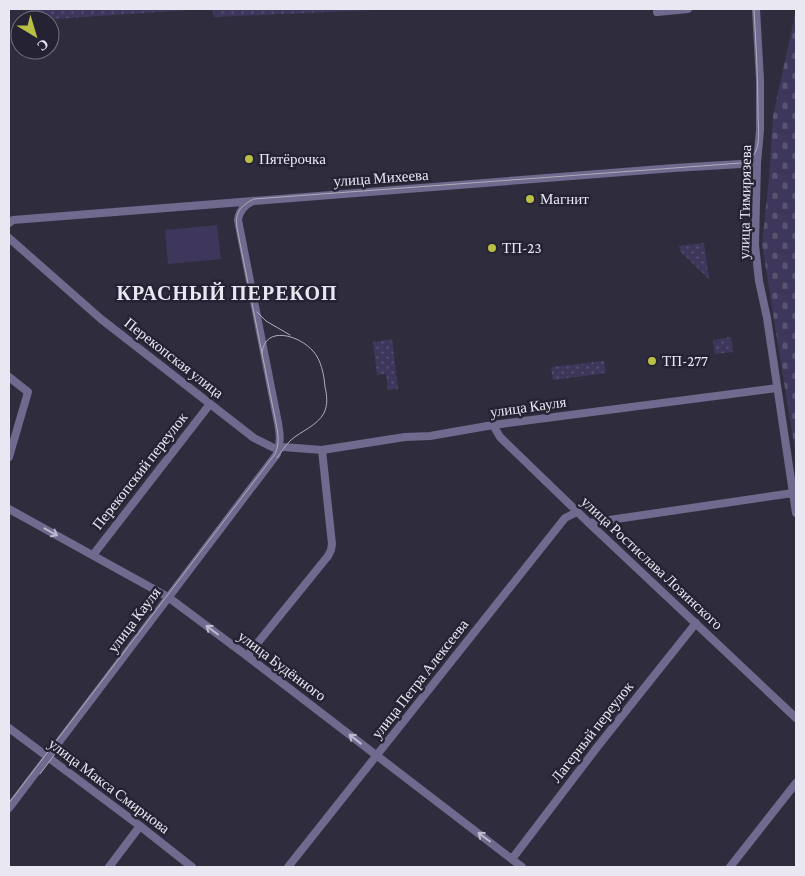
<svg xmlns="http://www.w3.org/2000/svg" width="805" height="876" font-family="'Crimson Pro',serif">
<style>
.green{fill:#3e375b}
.cemetery{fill:url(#cemetery-stones)}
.park{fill:url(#park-dots)}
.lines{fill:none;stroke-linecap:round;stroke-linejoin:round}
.minor{stroke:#706a8e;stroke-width:8}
.tram{stroke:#afadb9;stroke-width:1}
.oneway{stroke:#bfbbcf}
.poi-dot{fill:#bac045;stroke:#252333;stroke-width:2}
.labels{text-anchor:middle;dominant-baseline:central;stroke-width:5;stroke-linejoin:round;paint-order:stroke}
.poi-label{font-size:15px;fill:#e9e7f2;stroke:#252333;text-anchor:start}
.street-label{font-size:15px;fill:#e9e7f2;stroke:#252333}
.district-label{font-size:20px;font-weight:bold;letter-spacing:1px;fill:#e9e7f2;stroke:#252333}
</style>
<defs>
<pattern id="cemetery-stones" width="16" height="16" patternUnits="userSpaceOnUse" patternTransform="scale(1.25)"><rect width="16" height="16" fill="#3e375b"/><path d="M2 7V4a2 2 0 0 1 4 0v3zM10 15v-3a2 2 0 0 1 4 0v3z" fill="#5a5473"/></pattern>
<pattern id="park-dots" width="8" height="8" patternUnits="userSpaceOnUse" patternTransform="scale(1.25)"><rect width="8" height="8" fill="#3e375b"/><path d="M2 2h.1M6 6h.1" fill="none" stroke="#5a5473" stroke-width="1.8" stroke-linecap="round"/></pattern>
</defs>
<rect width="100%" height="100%" fill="#2f2d3d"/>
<path class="green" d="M217,225L221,259L168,264L165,230Z"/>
<path class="cemetery" d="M795,15H796V457L762,244L769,179L773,116Z"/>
<path class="park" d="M31,9H204L39,20H32Z
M212,9H398L214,17Z
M704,243L709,279L680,251L679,246Z
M731,337L733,352L715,354L713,340Z
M392,339L398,389L388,390L386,374L377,375L373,342Z
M604,361L606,373L553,380L551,367Z"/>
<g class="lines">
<path class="minor" d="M756,9L760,80V130L757,163L755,245L759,281L767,318L796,513
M657,12L688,9
M9,223L13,220L674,168L757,163
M9,238L101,319L254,438L274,448L283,447L322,450L405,437L430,436L493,425L777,388
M9,377L28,392L9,457
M493,425L500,437L589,523L796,718
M9,509L168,597L247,656L522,867
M589,523L793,493
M93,555L210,404
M247,656L328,556L331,550L332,544L322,450
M9,728L140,826L192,867
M9,808L277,454C281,443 280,434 278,423L238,220C239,211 245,205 253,201
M512,859L598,746L696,623
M109,867L140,826
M288,867L565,518L577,512
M730,867L796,783"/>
<path class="tram" d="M257,312L266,321L290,335
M262,353C265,324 300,336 313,351C321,360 324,374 325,387C327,395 328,405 324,413C317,426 301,431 291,440C286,445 281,452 277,458
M40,774L61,746
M9,803L275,454C280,443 278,434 276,423L237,228C235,212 240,206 254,199L674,168L741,163C748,160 755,156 757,148C760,137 758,124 758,113C758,78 756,44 754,9"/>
</g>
<defs><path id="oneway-shaft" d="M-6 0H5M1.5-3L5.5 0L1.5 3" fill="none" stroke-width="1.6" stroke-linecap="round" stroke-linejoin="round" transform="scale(1.25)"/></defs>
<g class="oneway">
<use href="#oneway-shaft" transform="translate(51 532) rotate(29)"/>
<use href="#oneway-shaft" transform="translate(212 630) rotate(-143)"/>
<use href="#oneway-shaft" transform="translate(355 739) rotate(-142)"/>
<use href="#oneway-shaft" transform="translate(484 837) rotate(-143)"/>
</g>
<g class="poi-dot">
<circle cx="249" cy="159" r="5"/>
<circle cx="530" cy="199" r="5"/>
<circle cx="492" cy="248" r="5"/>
<circle cx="652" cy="361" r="5"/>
</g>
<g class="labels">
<g class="poi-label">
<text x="259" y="159">Пятёрочка</text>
<text x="540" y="199">Магнит</text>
<text x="502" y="248">ТП-23</text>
<text x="662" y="361">ТП-277</text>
</g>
<g class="street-label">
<text transform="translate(381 178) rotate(-4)">улица Михеева</text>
<text transform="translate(745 202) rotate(-89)">улица Тимирязева</text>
<text transform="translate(174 358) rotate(38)">Перекопская улица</text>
<text transform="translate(528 407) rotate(-8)">улица Кауля</text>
<text transform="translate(140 471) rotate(-52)">Перекопский переулок</text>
<text transform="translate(652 563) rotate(43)">улица Ростислава Лозинского</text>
<text transform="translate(134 620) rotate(-53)">улица Кауля</text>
<text transform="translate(282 666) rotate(37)">улица Будённого</text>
<text transform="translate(420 679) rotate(-52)">улица Петра Алексеева</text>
<text transform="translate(592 732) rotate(-52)">Лагерный переулок</text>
<text transform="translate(109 786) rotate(37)">улица Макса Смирнова</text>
</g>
<g class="district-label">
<text x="227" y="293">КРАСНЫЙ ПЕРЕКОП</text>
</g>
</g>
<rect width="805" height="876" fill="none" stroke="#e9e7f2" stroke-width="20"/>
<g transform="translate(35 35) rotate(142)"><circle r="24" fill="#252333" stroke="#73717f"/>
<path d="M0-4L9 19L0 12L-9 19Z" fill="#bac045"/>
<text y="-8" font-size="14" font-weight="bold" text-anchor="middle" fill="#e9e7f2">С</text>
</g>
</svg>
